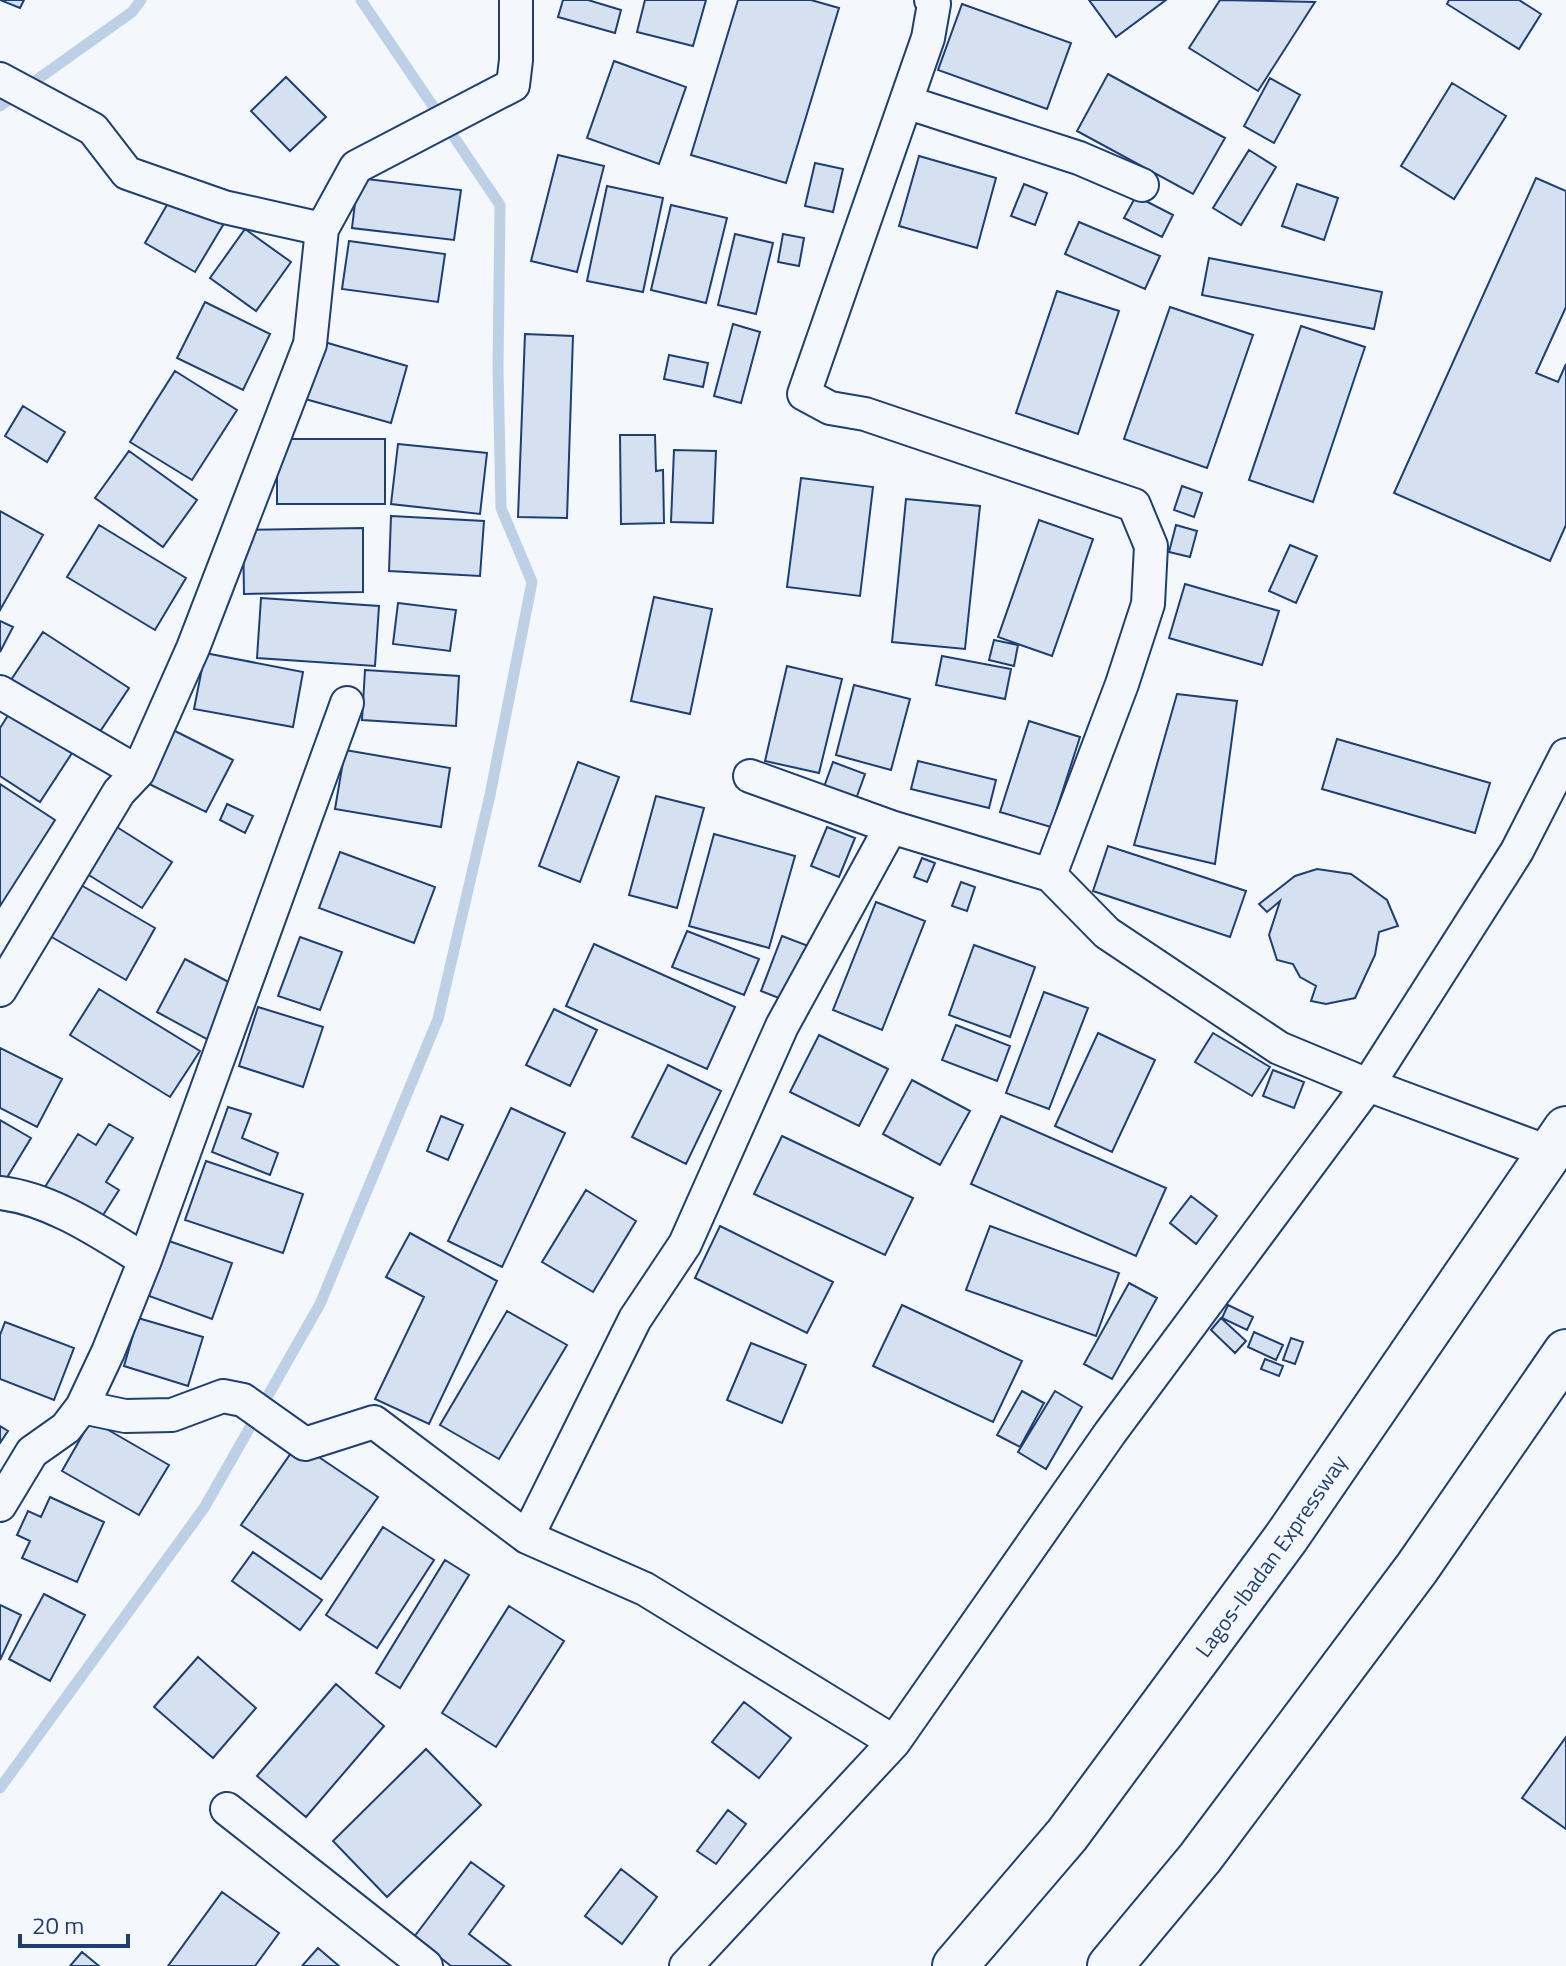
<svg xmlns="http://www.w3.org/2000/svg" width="1566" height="1966" font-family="'Titillium Web',sans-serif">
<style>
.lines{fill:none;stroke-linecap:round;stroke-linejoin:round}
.stream{stroke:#bed0e5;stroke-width:11}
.building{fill:#d5e0f0;stroke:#1d3f73;stroke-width:2}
.minor-casing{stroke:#1d3f73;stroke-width:36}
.motorway-casing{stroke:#1d3f73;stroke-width:48}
.minor{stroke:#f4f7fb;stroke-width:32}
.motorway{stroke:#f4f7fb;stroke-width:44}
.labels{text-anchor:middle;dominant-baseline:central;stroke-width:6;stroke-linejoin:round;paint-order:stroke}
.street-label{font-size:22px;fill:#1d3f73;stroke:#f4f7fb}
</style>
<rect width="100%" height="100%" fill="#f4f7fb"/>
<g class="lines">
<path class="stream" d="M0,106L132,12L141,0
M0,1788L204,1508L320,1304L438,1019L490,795L532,582L501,508L498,368L500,205L361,0"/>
</g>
<path class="building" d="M0,0H24L20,8Z
M563,0H588L621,10L615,33L558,17Z
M645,0H706L693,46L637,32Z
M738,0H811L839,8L786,183L691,155Z
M1089,0H1166L1116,37Z
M1220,0L1315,2L1258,91L1189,48Z
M1449,0H1519L1541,14L1519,49L1447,4Z
M962,4L1071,43L1047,109L938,70Z
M614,61L686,87L659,164L587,138Z
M1108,74L1225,138L1193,194L1077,131Z
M286,77L326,117L290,151L251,111Z
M1270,78L1300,95L1274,143L1244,126Z
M1452,83L1506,116L1454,199L1401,166Z
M1249,150L1276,167L1241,225L1213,208Z
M558,155L604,166L577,272L531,261Z
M919,156L996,178L977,248L899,226Z
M815,163L843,169L833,212L805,206Z
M358,178L461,190L454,240L352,228Z
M1536,178L1566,191V307L1536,373L1558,382L1566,364V525L1550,561L1394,493Z
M1024,184L1047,193L1035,225L1011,216Z
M1297,184L1338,198L1324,240L1282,226Z
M607,186L663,198L643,292L587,281Z
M175,191L226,220L195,272L145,243Z
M1136,196L1173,215L1162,237L1124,218Z
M671,205L727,218L706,303L651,290Z
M1079,222L1160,256L1145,289L1065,254Z
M245,229L291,262L256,311L210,278Z
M735,234L773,243L756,314L718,305Z
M783,234L804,238L799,266L778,262Z
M349,241L445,254L438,302L342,289Z
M1209,258L1382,292L1374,329L1202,295Z
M1057,291L1119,311L1078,434L1016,413Z
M205,302L270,334L243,390L177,358Z
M1170,307L1253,335L1207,468L1124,439Z
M733,324L760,332L741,403L714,396Z
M1301,326L1365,347L1313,502L1249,480Z
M525,334L573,336L567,518L518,517Z
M314,339L407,366L391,423L298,397Z
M669,355L708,363L703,387L664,379Z
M175,371L237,410L192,480L130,442Z
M23,406L65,432L47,462L5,436Z
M620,435H655L656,471L663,470L664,523L621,524Z
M277,439H385V504H277Z
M398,444L487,453L480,514L391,504Z
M674,450L716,451L713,523L671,522Z
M129,451L197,500L163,547L95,498Z
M801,478L873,487L860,596L787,587Z
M1182,486L1202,493L1194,517L1174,510Z
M906,499L980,506L965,649L892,642Z
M0,511L43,535L0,610Z
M391,516L484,521L480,576L389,571Z
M1039,520L1093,539L1052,656L998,637Z
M99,525L186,578L155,630L67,577Z
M1176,525L1197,531L1190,557L1169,552Z
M363,528V592L244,594L243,530Z
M1290,545L1317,556L1296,603L1269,591Z
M1185,584L1279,611L1262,665L1169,638Z
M654,597L712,609L690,714L631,701Z
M261,598L379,606L375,666L257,658Z
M398,603L456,610L450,651L393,644Z
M0,621L13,627L0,652Z
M43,632L129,688L97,736L11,680Z
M994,640L1018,645L1014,666L989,660Z
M205,653L303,672L293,727L194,709Z
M942,656L1011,669L1005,699L936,685Z
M787,666L842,679L819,773L765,761Z
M365,670L459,676L456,726L362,720Z
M854,685L910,699L891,770L836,755Z
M1177,694L1237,701L1215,864L1134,845Z
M14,706L76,747L40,802L0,776V728Z
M1029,721L1080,737L1051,827L1000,812Z
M165,726L233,760L206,812L139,779Z
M1337,739L1490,783L1475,833L1322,789Z
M345,750L450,768L441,827L335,809Z
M918,761L996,780L989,808L911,789Z
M578,762L619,777L580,882L539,866Z
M833,762L865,774L856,799L824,787Z
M0,784L55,820L0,906Z
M656,796L704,808L677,908L629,895Z
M227,804L253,816L245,833L220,820Z
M109,822L172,862L142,908L79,869Z
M827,827L855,838L839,877L811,866Z
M714,834L795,856L769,948L689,926Z
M1108,846L1246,891L1230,937L1093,891Z
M340,852L435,887L414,943L319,908Z
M922,858L935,863L927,882L914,877Z
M1317,869L1351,874L1387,900L1398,926L1379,932L1375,955L1355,998L1326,1004L1311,1001L1316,986L1300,977L1293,964L1277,960L1269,935L1280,901L1267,912L1259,904L1295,876Z
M74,881L155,928L126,980L43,932Z
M961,882L975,887L967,911L952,906Z
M876,902L925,921L882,1030L833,1010Z
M687,931L759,959L744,995L672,967Z
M782,936L811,947L789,1002L761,991Z
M300,937L342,952L320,1010L278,996Z
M594,944L735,1007L707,1069L566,1006Z
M974,945L1035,967L1010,1037L949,1015Z
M185,959L240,988L212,1042L157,1012Z
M99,989L200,1051L170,1097L70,1035Z
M1044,992L1088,1008L1049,1109L1006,1093Z
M258,1007L323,1027L303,1087L239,1066Z
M554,1009L597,1030L570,1086L526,1065Z
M956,1025L1010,1046L997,1081L942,1060Z
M1098,1033L1155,1060L1112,1152L1055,1126Z
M1213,1033L1270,1067L1252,1096L1195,1062Z
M819,1035L888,1069L859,1126L790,1092Z
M0,1048L62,1079L37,1127L0,1108Z
M668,1065L721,1091L686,1164L632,1137Z
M1273,1070L1304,1082L1294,1108L1263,1096Z
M912,1080L970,1111L940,1165L883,1134Z
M228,1107L251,1114L242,1138L278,1153L270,1175L212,1152Z
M511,1108L565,1133L502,1267L448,1241Z
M441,1116L463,1125L448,1160L427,1151Z
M1001,1116L1166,1188L1136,1256L971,1184Z
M0,1120L31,1138L0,1189Z
M109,1124L133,1138L106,1182L119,1190L100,1220L45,1187L78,1134L96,1145Z
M782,1136L913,1198L885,1255L754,1194Z
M206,1161L303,1194L283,1253L185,1220Z
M586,1190L636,1221L593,1292L542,1262Z
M1191,1196L1217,1216L1196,1244L1170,1223Z
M720,1226L833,1282L807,1333L695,1278Z
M990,1226L1119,1273L1096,1336L966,1290Z
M410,1233L497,1281L429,1424L375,1399L424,1297L386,1277Z
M169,1241L232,1263L212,1319L149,1296Z
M1129,1283L1157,1298L1112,1379L1084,1364Z
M902,1305L1022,1361L993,1422L873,1366Z
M1228,1305L1253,1317L1247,1330L1222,1318Z
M507,1311L567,1345L499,1459L440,1425Z
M138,1318L203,1337L188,1386L124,1366Z
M1221,1318L1246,1341L1235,1353L1211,1330Z
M5,1322L74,1348L54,1400L0,1379V1335Z
M1254,1332L1283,1345L1276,1360L1248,1347Z
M1291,1338L1303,1342L1295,1364L1283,1360Z
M751,1343L806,1365L782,1423L727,1400Z
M1265,1359L1283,1366L1279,1376L1261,1369Z
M1022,1391L1044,1403L1020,1447L997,1435Z
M1055,1391L1082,1407L1046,1469L1018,1452Z
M91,1420L169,1465L139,1515L62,1471Z
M0,1426L8,1431L0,1443Z
M298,1443L378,1497L321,1579L241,1525Z
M50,1497L104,1522L77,1582L22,1558L30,1541L17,1535L28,1511L41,1517Z
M383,1527L434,1560L377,1648L326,1615Z
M253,1552L322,1600L300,1630L232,1581Z
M445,1560L469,1575L400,1688L376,1673Z
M44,1594L85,1615L50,1681L9,1659Z
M0,1605L21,1615L0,1660Z
M509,1606L564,1641L496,1747L442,1713Z
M198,1657L256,1708L213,1758L154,1707Z
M336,1684L384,1726L306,1817L257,1776Z
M744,1702L791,1738L759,1778L712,1742Z
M1566,1737V1829L1522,1798Z
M426,1749L481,1805L387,1897L333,1841Z
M728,1810L746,1824L716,1864L697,1851Z
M471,1862L504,1886L469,1934L511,1966H451L414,1937Z
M621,1869L657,1897L622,1944L585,1916Z
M222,1892L279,1933L255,1966H168Z
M318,1948L339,1966H302Z
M82,1952L99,1966H70Z"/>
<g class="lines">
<defs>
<path id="minor" d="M931,0L934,4L928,38L804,394L830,408L865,414L1134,505L1151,546L1148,604L1122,684L1050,875
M0,79L93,129L127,173L224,207L322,229
M906,102L1079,158L1142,185
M0,692L138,772
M750,776L891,827L1050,875L1107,933L1279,1048L1368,1085L1551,1153
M0,990L119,792L138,772L193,648L310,344L322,229L356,167L513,85L516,60V0
M0,1193C52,1199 101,1233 145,1260
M82,1407L125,1416L172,1415L223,1396L243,1400L305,1444L374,1422L527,1537L645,1589L894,1742
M0,1505L32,1452L66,1428L82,1407L108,1352L145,1260L347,703
M527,1537L635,1319L685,1244L782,1026L891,827
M227,1809L426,1966
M686,1966L894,1742L1110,1433L1368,1085L1517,851L1566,755"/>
<g id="motorway">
<path id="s1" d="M955,1966L1067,1835L1286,1538L1566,1129"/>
<path d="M1110,1966L1200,1858L1417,1568L1566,1352"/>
</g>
</defs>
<use href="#minor" class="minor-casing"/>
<use href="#motorway" class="motorway-casing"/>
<use href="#minor" class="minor"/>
<use href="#motorway" class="motorway"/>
</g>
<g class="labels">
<g class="street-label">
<text stroke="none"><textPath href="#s1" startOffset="518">Lagos-Ibadan Expressway</textPath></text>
</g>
</g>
<path d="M20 1934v12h108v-12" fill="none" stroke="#1d3f73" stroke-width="4"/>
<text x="32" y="1934" font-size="24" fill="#1d3f73" stroke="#f4f7fb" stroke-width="6" paint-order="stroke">20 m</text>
</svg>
